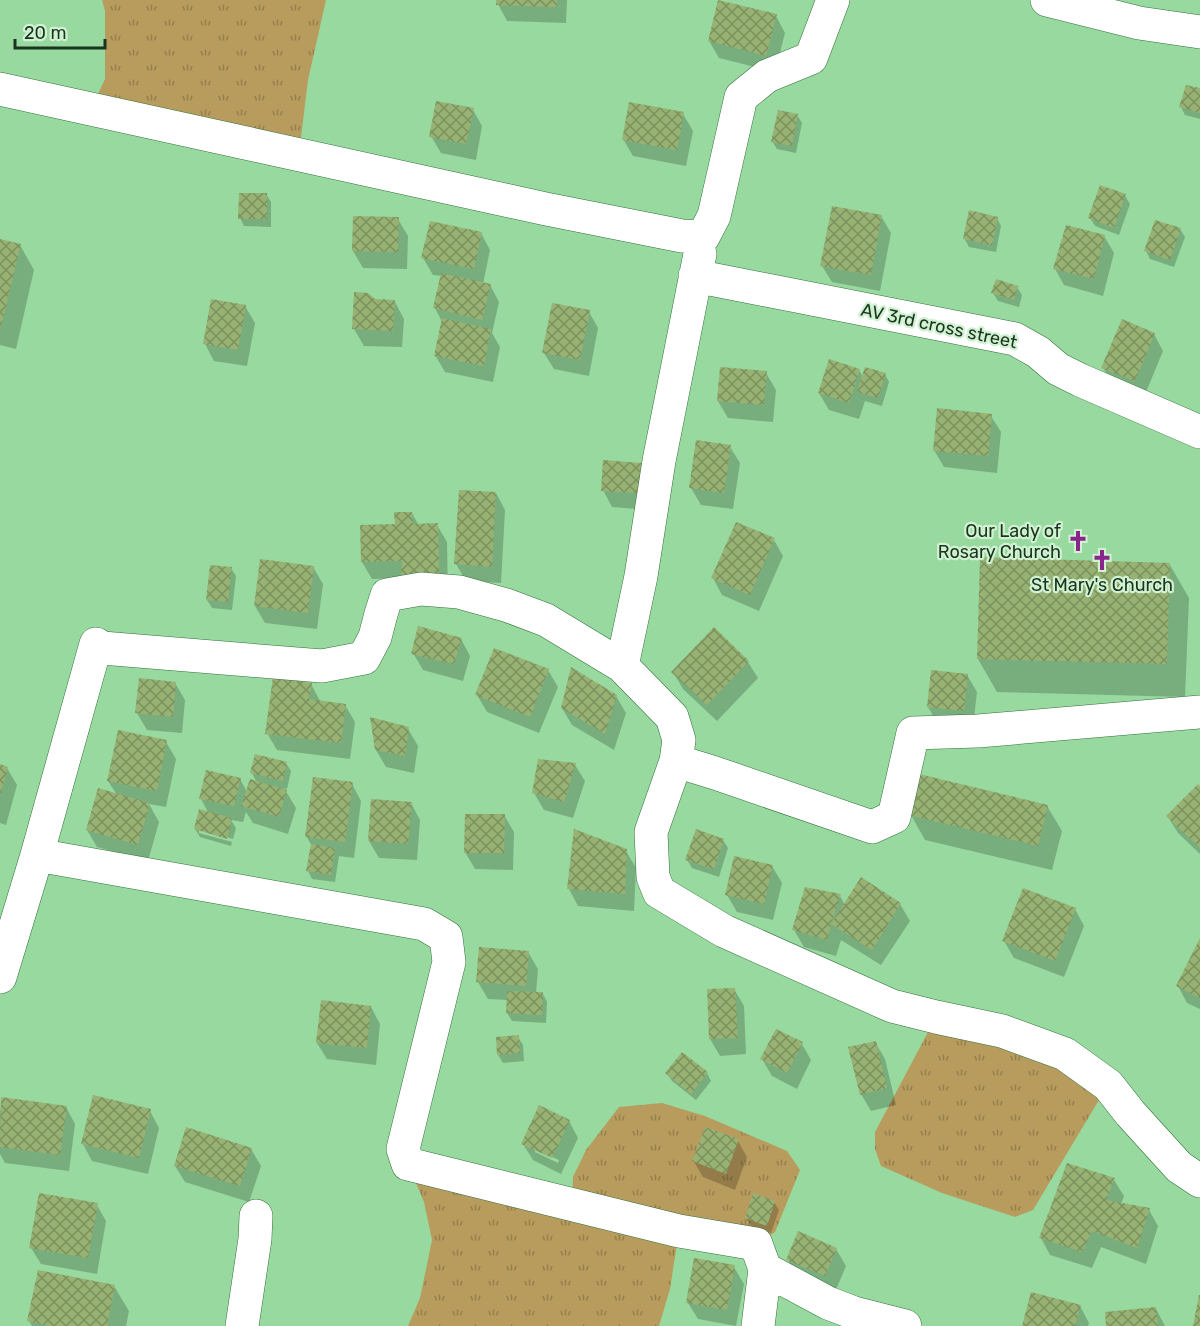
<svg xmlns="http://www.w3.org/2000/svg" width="1200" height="1326" font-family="Rubik,sans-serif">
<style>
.grass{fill:url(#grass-tufts)}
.shadow{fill:#0003;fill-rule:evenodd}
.building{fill:url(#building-cross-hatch)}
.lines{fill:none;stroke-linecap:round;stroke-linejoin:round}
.minor-casing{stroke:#32713c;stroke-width:34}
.minor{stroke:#fff;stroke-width:33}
.labels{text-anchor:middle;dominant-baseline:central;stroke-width:4.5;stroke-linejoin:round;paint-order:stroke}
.street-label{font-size:18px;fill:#1a351d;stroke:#d0f1d2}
.poi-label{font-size:18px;fill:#1a351d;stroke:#d0f1d2;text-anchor:end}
</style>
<defs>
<pattern id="grass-tufts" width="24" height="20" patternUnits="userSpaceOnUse" patternTransform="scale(1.5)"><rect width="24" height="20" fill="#b89c5d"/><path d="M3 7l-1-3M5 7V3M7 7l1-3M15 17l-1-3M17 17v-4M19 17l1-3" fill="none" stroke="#95804c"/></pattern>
<pattern id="building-cross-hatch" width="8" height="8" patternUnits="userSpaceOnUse" patternTransform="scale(1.5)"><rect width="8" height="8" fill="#98b273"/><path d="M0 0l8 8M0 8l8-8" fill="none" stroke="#7b925e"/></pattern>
</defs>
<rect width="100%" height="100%" fill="#97d99e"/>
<path class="grass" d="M102,0H326L308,80L299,154L91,109L105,79V11Z
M936,1017L1108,1085L1033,1210L1015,1217L942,1193L881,1166L875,1149V1132Z
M662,1103L705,1116L787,1151L800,1170L775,1232L756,1244L679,1231L670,1289L659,1326H408L420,1298L432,1240L424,1202L408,1164L572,1203L573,1177L586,1150L619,1107Z"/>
<path class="shadow" d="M498,0H567L566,23L507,21L498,4Z
M776,16L785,33L775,72L719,58L709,41Z
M1200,90V119L1185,115L1181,107Z
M473,110L482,126L476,160L441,153L431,136Z
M683,114L693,131L686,166L633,156L623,139Z
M797,115L802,123L796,153L777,149L772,141Z
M266,194L271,202V227L244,226L240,218Z
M1125,196L1130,204L1119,235L1095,226L1090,218Z
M881,216L891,233L880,291L832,282L822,266Z
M997,218L1001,226L996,252L969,247L964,238Z
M398,219L408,236L407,269L363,268L353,251Z
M1180,229L1185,237L1174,267L1150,259L1146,251Z
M481,233L490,250L483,284L490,285L499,302L492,333L500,347L493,382L445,372L435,355L442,322L435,308L442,276L433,275L423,258Z
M1104,236L1114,253L1103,296L1064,285L1055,269Z
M0,241L20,245L34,270L16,349L0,345Z
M1017,287L1022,295L1019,307L998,301L993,293Z
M374,300L395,302L404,319L402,347L364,346L354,329Z
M245,306L255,323L247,366L214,361L205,344Z
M589,312L598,328L589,376L554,369L544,353Z
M1154,334L1163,351L1144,397L1113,384L1103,368Z
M859,370L863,377L885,374L889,382L882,406L865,401L859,419L829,410L819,393Z
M766,373L776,390L773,422L728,418L718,401Z
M991,416L1001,432L997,473L944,467L934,450Z
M730,447L740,463L733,509L701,505L691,488Z
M642,464L649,510L612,507L603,490Z
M496,493L505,510L501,583L466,581L456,564Z
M412,513L419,526L437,525L447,542L448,592L404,578L372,579L362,562L396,526Z
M774,540L783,556L759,611L722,595L713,578Z
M1170,565L1189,598L1185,697L997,692L978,659Z
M313,567L323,584L317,629L265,623L255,606Z
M231,568L236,576L232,610L212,608L207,600Z
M461,639L470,656L463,681L423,670L413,653Z
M748,662L758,678L717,721L683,689L673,672Z
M548,670L558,687L539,733L487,712L477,695Z
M967,675L977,692L973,727L938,724L928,707Z
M175,683L185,700L182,733L147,730L137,713Z
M311,684L320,701L345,705L355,722L350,759L277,750L267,733Z
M616,696L626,713L614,750L572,725L562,708Z
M408,729L418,746L414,773L386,767L376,750Z
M166,742L176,759L166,807L149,804L159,822L148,861L97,847L87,830L117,795L108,781Z
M286,763L291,771L287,789L284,788L296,808L288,834L253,823L246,812L243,822L231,820L236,828L233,839L199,829V833L232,842L231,846L200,837L195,829L209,814L201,799L240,779L247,792L257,783L252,773Z
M575,765L585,781L573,818L544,810L534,793Z
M0,766L7,768L17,785L6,825L0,823Z
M352,784L361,801L354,858L339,856L335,882L312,879L308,871L312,846L306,836Z
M1200,789V854L1178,833L1168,817Z
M411,803L420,820L417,860L379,858L369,841Z
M1047,806L1062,831L1052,870L925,840L911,815Z
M504,815L514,832L513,870L475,869L465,852Z
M723,840L728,848L719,877L692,868L687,860Z
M626,851L636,868L634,911L578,906L569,889Z
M772,866L782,883L773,920L737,912L727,895Z
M840,896L845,905L900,904L910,921L881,965L841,940L836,956L804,947L794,930Z
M1075,909L1084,926L1064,977L1014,958L1004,941Z
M1200,943V1009L1187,1003L1178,986Z
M528,952L538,969L536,993L543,994L547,1002L546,1023L512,1021L507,1013L508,1000L488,999L478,982Z
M734,989L744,1006L746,1054L720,1056L710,1039L708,991Z
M371,1007L380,1024L376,1065L327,1059L317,1043Z
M518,1037L523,1045L524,1061L503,1063L498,1055Z
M875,1042L885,1059L896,1105L871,1111L861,1094Z
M802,1044L811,1060L797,1089L772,1076L762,1059Z
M667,1073H707L711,1081L696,1100L672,1081Z
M2,1098L66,1107L75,1124L69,1171L5,1163L0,1154V1111Z
M150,1111L159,1128L148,1174L92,1161L83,1144Z
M569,1121L578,1138L561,1174L533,1160L523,1144ZM535,1149L559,1160L558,1163L535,1152Z
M738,1141L747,1157L735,1190L703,1177L693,1160Z
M251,1149L261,1166L249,1202L185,1182L175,1166Z
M1068,1165L1114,1180L1124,1196L1121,1204L1149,1210L1158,1226L1146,1264L1101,1247L1092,1268L1050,1255L1041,1238Z
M774,1202L779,1210L771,1233L751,1226L746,1218Z
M97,1205L106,1221L97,1274L41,1264L31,1248Z
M836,1249L846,1266L835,1292L798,1277L788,1260Z
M734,1267L744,1284L736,1326L698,1319L688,1303Z
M114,1286L129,1311L126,1326H32L29,1321Z
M1080,1306L1089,1323L1088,1326H1024Z
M1156,1309L1165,1326H1107Z"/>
<path class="building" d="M496,0H557V7L496,5Z
M718,0L777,14L766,56L708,41Z
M1186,85L1200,88V113L1179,107Z
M436,101L474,108L466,144L429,137Z
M629,102L684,112L677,150L622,140Z
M778,110L798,114L792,146L771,142Z
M1100,185L1126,194L1114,228L1088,218Z
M239,193H267V219H238Z
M832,206L882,215L871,275L820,266Z
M969,210L998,217L992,245L963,239Z
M353,216L399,217L398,252L352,251Z
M1155,220L1181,228L1170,260L1144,251Z
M430,221L482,232L474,269L421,258Z
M1066,225L1105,235L1094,279L1053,269Z
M0,239L21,244L1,327H0Z
M441,273L491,284L482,320L433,308Z
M996,279L1018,286L1014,300L991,293Z
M354,292L368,293L375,299L395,300L393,331L352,329Z
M211,299L246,305L238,350L203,344Z
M552,303L590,310L580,360L542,353Z
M442,318L491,329L484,366L434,356Z
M1122,319L1155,333L1135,381L1101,368Z
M829,359L860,369L849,403L818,393Z
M720,367L767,371L764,405L717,401Z
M865,367L886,373L878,398L857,392Z
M937,408L992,414L988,456L933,451Z
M696,440L731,445L724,493L689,488Z
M603,460L642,463L640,493L601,491Z
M459,490L496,492L492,567L454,564Z
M394,512H412L413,524L438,523L439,575L401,576L402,561L361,562L360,525L395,524Z
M736,522L775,538L750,595L711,578Z
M980,557L1170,563L1167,664L977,659Z
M260,559L314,566L308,613L254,606Z
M210,565L232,567L228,602L206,600Z
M418,626L462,638L454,664L411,654Z
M714,627L749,661L707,705L671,672Z
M494,648L549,669L530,717L475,695Z
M571,667L617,695L605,734L561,708Z
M931,670L968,674L964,711L927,707Z
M273,677L312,683L309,699L346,704L341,743L265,734Z
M139,678L176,682L173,717L135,713Z
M370,717L409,727L405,756L375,750Z
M118,730L167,740L157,791L107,781Z
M255,754L287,762L283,781L250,773Z
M538,759L576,763L564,802L532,793Z
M0,764L8,767L1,793H0Z
M206,770L241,778L234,806L199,799Z
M919,774L1048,805L1038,846L909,815Z
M313,777L353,782L345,842L305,837Z
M250,779L287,790L279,817L241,806Z
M1198,784L1200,786V848L1166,816Z
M98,788L150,803L138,845L86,830Z
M371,799L412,802L408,844L368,841Z
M199,809L232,818L227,839L194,829Z
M465,814H505L504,853H464Z
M574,829L627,849L625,894L567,889Z
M696,829L724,839L714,869L685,860Z
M311,844L335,848L331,875L306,871Z
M734,856L773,865L764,904L725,895Z
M861,877L901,903L872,950L831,924L827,940L792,930L805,887L841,894L831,924Z
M1023,888L1076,908L1055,961L1002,941Z
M1200,938V998L1176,986Z
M479,947L529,951L526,986L476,982Z
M735,988L738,1038L709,1039L707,989Z
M507,991L543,992L542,1015L506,1013Z
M321,1000L371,1006L367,1048L316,1043Z
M776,1029L803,1042L787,1073L760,1059Z
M519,1035L520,1053L497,1055L496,1037Z
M876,1041L887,1088L860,1095L848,1047Z
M682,1052L708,1072L691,1094L665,1073Z
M93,1095L151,1109L139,1158L81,1144Z
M1,1097L67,1106L60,1155L0,1147Z
M539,1105L570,1120L552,1158L521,1144Z
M186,1127L252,1148L240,1186L174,1166Z
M705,1127L739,1139L726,1174L692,1161Z
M1067,1163L1115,1178L1106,1200L1150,1208L1137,1248L1092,1231L1082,1252L1039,1238Z
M39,1193L98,1203L88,1258L29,1248Z
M753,1193L775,1201L767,1226L745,1218Z
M798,1231L837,1248L825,1276L786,1260Z
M694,1258L735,1265L727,1310L686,1303Z
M38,1270L115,1285L107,1326H51L27,1321Z
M1031,1292L1081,1305L1075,1326H1022Z
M1199,1295H1200V1326H1193Z
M1156,1307L1158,1326H1106L1105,1312Z"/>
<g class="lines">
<defs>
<path id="minor" d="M1047,0L1139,23L1200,32
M0,89L546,209L682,236L703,237L714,216L741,97L767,76L811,58L833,0
M695,276L1015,339L1038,352L1058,369L1080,380L1200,432
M622,666L641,576L659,461L700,254
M676,761L715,773L872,827L894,817L913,733L978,731L1200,712
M37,855L424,924L446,937L449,962L403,1149L408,1164L679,1231L756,1244L765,1269L828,1303L854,1313L905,1326
M0,977L37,855L96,644L102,648L322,666L364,658L375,637L381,614L387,595L421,589L459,592L506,605L546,620L622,666L672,717L679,740L676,761L651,832L653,877L659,892L724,931L892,1006L936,1017L1002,1031L1065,1054L1108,1085L1130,1113L1179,1167L1200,1181
M242,1326L255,1239L256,1216
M758,1326L765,1269"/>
</defs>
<use href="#minor" class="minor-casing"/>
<use href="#minor" class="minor"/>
</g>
<defs>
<symbol id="church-bare" viewBox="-9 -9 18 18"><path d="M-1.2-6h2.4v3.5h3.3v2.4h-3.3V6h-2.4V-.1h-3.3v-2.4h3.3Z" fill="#8a258c" stroke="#d0f1d2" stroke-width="2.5" paint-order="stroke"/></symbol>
</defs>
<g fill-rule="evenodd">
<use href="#church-bare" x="1063" y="526" width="30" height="30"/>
<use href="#church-bare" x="1087" y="545" width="30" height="30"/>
</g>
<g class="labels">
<g class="street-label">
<text transform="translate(939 326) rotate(12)">AV 3rd cross street</text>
</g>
<g class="poi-label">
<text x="1061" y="531">Our Lady of<tspan x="1061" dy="21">Rosary Church</tspan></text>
<text x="1102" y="585" text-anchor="middle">St Mary's Church</text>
</g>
</g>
<path d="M15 39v9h90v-9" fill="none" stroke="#1a351d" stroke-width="3"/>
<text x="24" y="39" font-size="18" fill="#1a351d" stroke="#d0f1d2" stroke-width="4.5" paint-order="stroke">20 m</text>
</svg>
